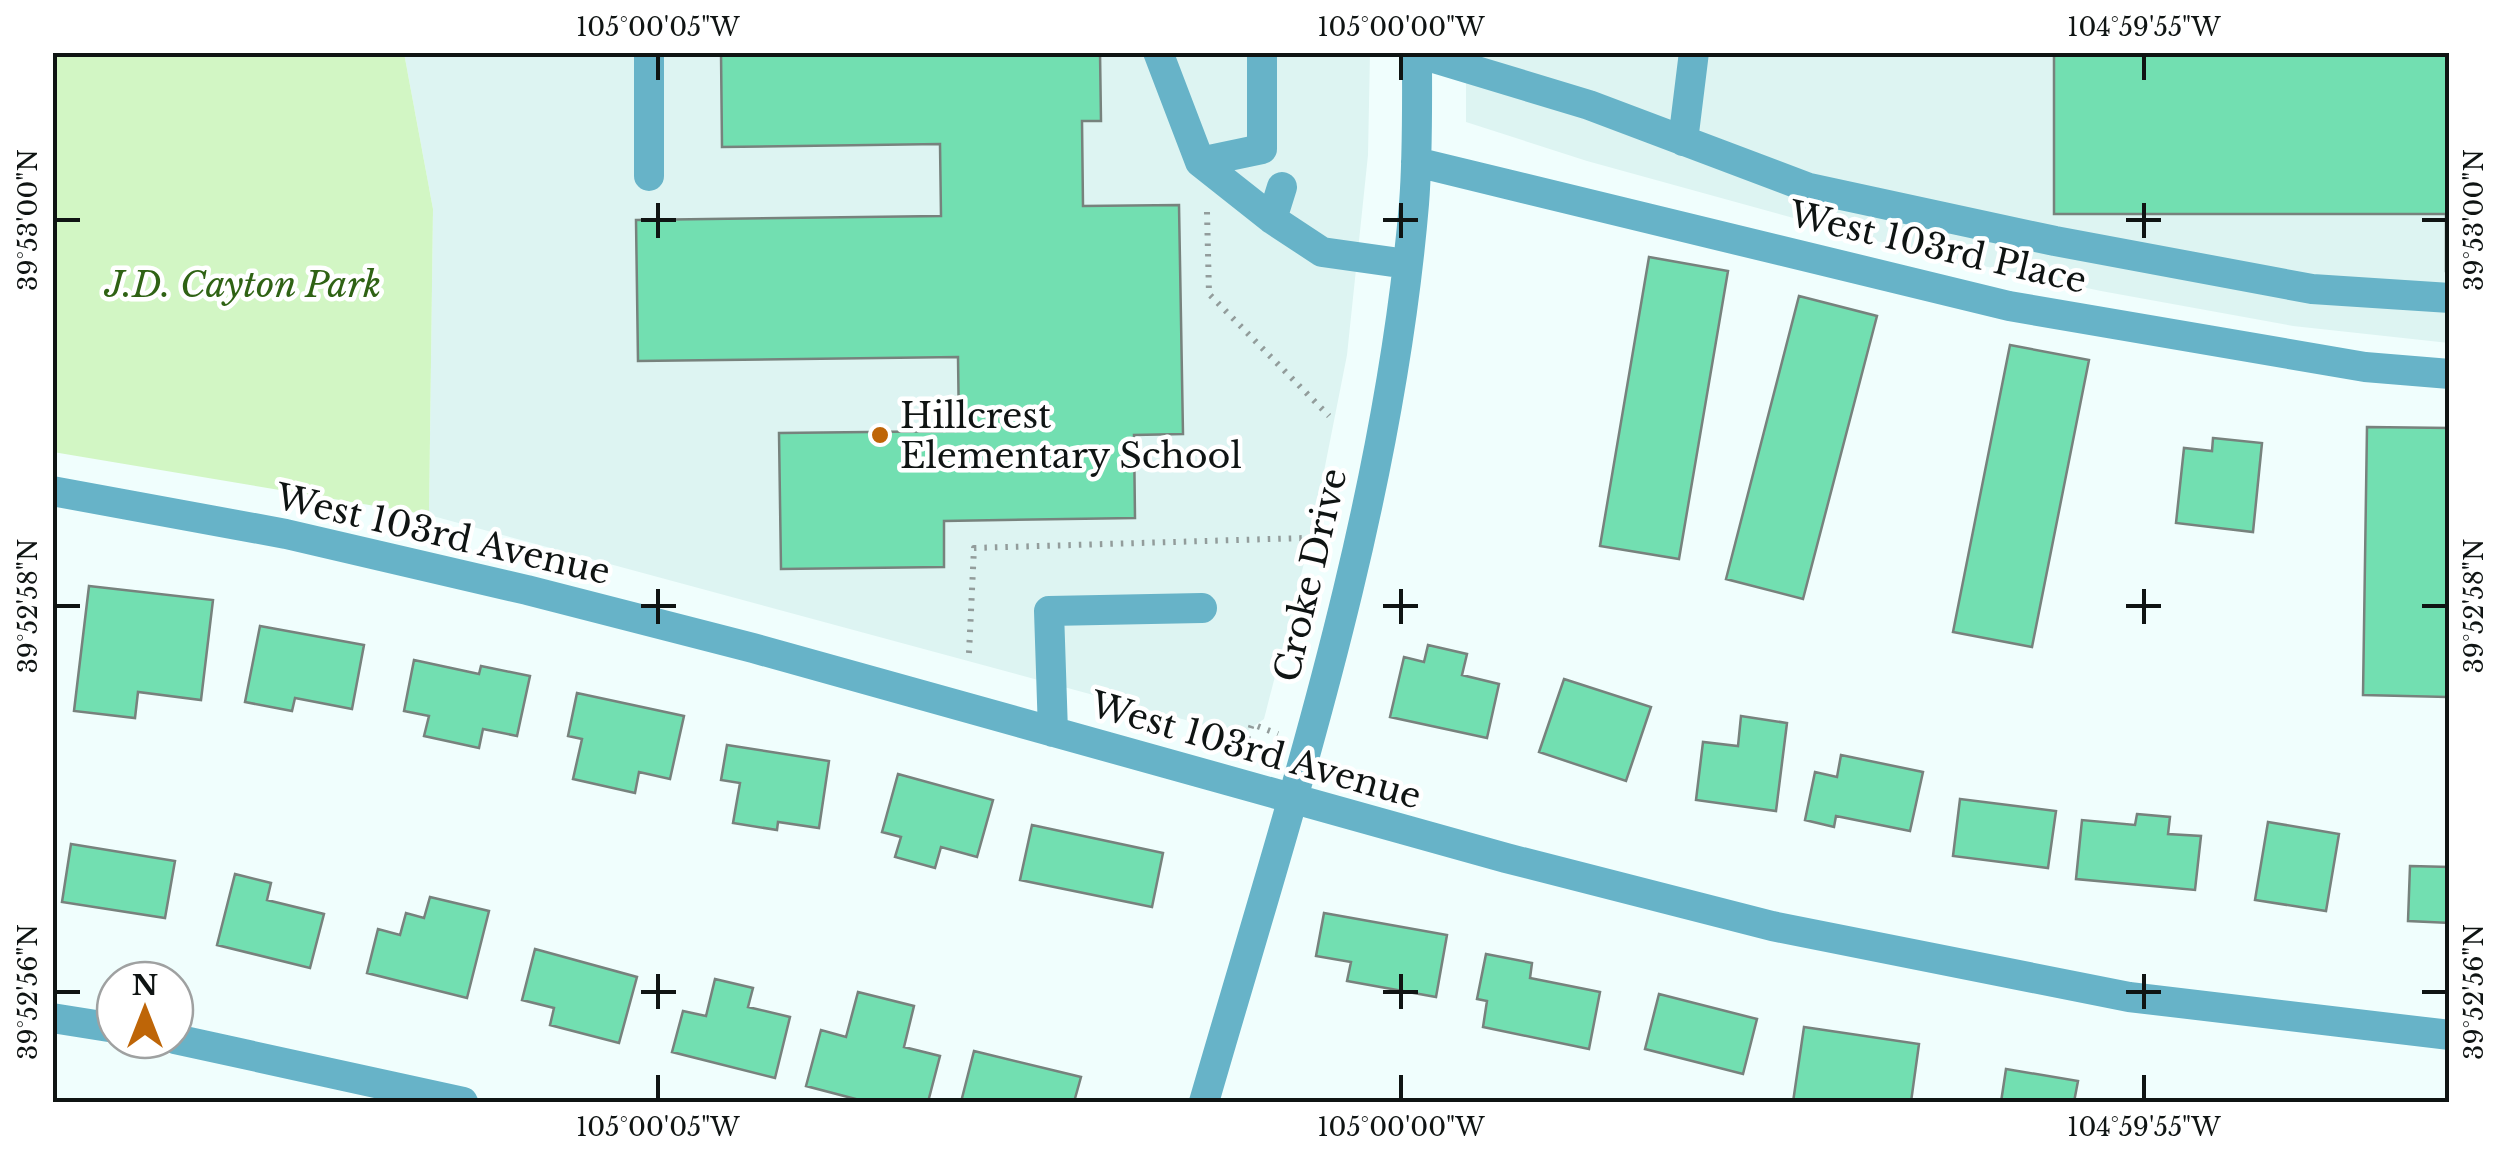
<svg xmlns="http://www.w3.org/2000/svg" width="2502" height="1155" font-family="'Libre Baskerville',serif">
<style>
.built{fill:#ddf4f2}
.green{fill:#d2f6c4}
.building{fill:#72dfb1;stroke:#77827d;stroke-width:2.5}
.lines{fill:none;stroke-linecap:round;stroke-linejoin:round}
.path{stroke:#929c9b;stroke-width:6;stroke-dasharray:2.5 8;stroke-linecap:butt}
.minor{stroke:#67b3c8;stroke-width:30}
.ticks{fill:none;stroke:#0f1413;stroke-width:4}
.poi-dot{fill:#be6507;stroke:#fff;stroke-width:4}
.labels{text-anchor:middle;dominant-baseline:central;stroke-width:9;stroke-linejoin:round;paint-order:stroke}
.street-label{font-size:35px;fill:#0f1413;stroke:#fff}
.park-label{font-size:35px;font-style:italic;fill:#2f6214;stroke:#fff}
.poi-label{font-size:35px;fill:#0f1413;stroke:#fff;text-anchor:start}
.neatline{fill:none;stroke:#0f1413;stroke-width:4}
.ticks-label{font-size:25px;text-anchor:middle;fill:#0f1413}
</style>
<rect width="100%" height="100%" fill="#f0fefd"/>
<path class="built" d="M404,53H1370L1368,155L1347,355L1312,532L1264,719L1241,735L429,515L433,209Z
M1466,53H2449V343L2293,326L2101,291L1917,252L1587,161L1466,122Z"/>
<path class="green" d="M52,53H404L433,209L429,515L53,452Z"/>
<path class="building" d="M721,52H1100L1101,121H1082L1083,206L1179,205L1183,434L1134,435L1135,518L944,521V567L781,569L779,433L959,431L958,357L638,361L636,220L941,216L940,144L722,147Z
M2054,52H2450V271H2446V214H2054Z
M1649,257L1728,271L1679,559L1600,546Z
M1799,296L1877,316L1803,599L1726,579Z
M2010,345L2089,360L2032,647L1953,632Z
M2367,427L2450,428L2447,697L2363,695Z
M2213,438L2262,443L2253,532L2176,523L2184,448L2212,451Z
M89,586L213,600L201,700L138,692L135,718L74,711Z
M260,626L364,645L352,709L295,698L292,711L245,702Z
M1428,645L1467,654L1462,675L1499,684L1487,738L1390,717L1404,657L1424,662Z
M414,660L479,674L481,666L530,676L517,736L483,729L479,748L424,736L429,716L404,711Z
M1564,679L1651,707L1626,781L1539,752Z
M577,693L684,716L670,779L639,772L635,793L573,779L582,739L568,736Z
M1741,716L1787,723L1776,811L1696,800L1703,742L1738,746Z
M727,745L829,761L819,828L778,822L777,830L733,823L740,783L721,780Z
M1841,755L1923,772L1910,831L1836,816L1834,827L1805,820L1815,772L1837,777Z
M898,774L993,800L977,857L941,847L935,868L895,857L901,837L882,832Z
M1960,799L2056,811L2048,868L1953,856Z
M2137,814L2170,817L2168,834L2201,836L2195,890L2076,879L2082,820L2135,825Z
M2268,822L2339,834L2326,911L2255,900Z
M1032,825L1163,853L1152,907L1020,880Z
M71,844L175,861L165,918L62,902Z
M2410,866L2450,867V923L2408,921Z
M235,874L271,883L267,900L324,914L310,968L217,945Z
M430,897L489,911L467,998L367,973L378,929L400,935L406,913L424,918Z
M1324,913L1447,935L1436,997L1347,981L1351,962L1316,956Z
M535,949L637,977L619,1043L550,1025L554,1008L522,1000Z
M1486,954L1532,963L1530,978L1600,992L1589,1049L1483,1027L1487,1001L1477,999Z
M715,979L753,988L748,1007L790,1017L775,1078L672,1052L683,1011L706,1016Z
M858,992L914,1006L904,1047L940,1056L928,1102H867L806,1086L821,1030L846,1037Z
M1659,994L1757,1019L1743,1074L1645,1049Z
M1804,1027L1919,1044L1911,1102H1793Z
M974,1051L1081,1077L1074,1102H961Z
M2006,1069L2078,1081L2074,1102H2001Z"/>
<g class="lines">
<path class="path" d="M1207,212L1209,294L1329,416
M969,653L974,548L1304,538
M1244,748L1252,724L1278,734"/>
<path class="minor" d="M649,52V176
M1158,52L1200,162L1272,219L1322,252L1407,264
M1417,53L1589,105L1809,188L2055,241L2312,289L2450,298
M1683,141L1694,52
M1200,162L1262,149V52
M1416,162L2009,306L2365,367L2450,374
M1272,219L1282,187
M52,491L286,534L527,590L753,648L1506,858L1772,926L2129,997L2450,1035
M1053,732L1049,611L1202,608
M52,1018L115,1028
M175,1039L463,1102
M1204,1102C1289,808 1388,511 1414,204C1418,154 1417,103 1417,52"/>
</g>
<path class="ticks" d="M658,55V80M1401,55V80M2144,55V80M658,203V238M1401,203V238M2144,203V238M55,220H80M641,220H676M1383,220H1418M2126,220H2161M2422,220H2447M658,589V624M1401,589V624M2144,589V624M55,606H80M641,606H676M1383,606H1418M2126,606H2161M2422,606H2447M658,974V1009M1401,974V1009M2144,974V1009M55,992H80M641,992H676M1383,992H1418M2126,992H2161M2422,992H2447M658,1075V1100M1401,1075V1100M2144,1075V1100"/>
<circle class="poi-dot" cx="880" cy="435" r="10"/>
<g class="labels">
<g class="street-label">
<text transform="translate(1938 247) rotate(13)">West 103rd Place</text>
<text transform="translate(443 534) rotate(13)">West 103rd Avenue</text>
<text transform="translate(1310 575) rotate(-77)">Croke Drive</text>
<text transform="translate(1256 750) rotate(16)">West 103rd Avenue</text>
</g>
<g class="park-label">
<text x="243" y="284">J.D. Cayton Park</text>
</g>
<g class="poi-label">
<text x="900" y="415">Hillcrest<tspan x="900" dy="40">Elementary School</tspan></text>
</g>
</g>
<rect width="2502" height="1155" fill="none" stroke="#ffffff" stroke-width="110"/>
<g transform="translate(145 1010)"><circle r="48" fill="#ffffff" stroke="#9fa1a1" stroke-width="2.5"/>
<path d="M0-8L18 38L0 25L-18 38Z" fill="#be6507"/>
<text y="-15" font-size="28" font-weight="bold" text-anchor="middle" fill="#0f1413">N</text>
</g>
<rect x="55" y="55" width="2392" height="1045" class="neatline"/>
<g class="ticks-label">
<text x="658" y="36">105°00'05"W</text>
<text x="1401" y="36">105°00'00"W</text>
<text x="2144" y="36">104°59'55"W</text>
<text transform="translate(28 220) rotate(-90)" y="9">39°53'00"N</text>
<text transform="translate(2474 220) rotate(-90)" y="9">39°53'00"N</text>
<text transform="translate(28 606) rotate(-90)" y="9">39°52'58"N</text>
<text transform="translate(2474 606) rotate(-90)" y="9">39°52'58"N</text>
<text transform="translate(28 992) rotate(-90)" y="9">39°52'56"N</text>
<text transform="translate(2474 992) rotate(-90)" y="9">39°52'56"N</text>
<text x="658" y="1136">105°00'05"W</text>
<text x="1401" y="1136">105°00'00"W</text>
<text x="2144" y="1136">104°59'55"W</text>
</g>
</svg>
